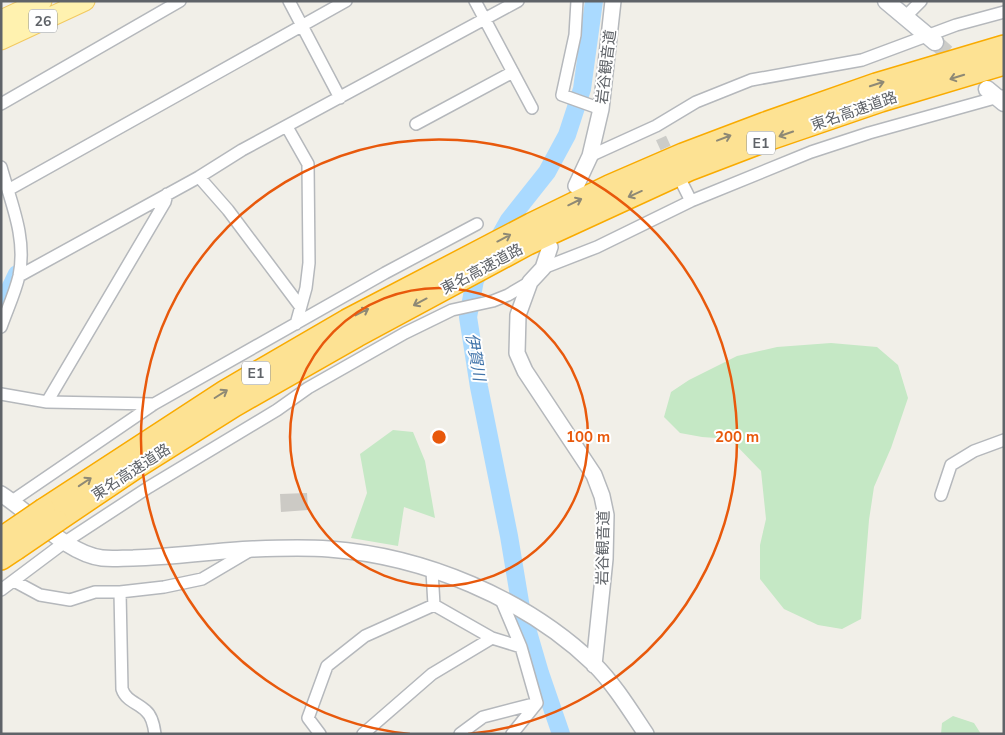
<svg xmlns="http://www.w3.org/2000/svg" width="1005" height="735" font-family="'Nunito Sans','Noto Sans JP',sans-serif">
<style>
.green{fill:#c5e8c5}
.lines{fill:none;stroke-linecap:round;stroke-linejoin:round}
.river{stroke:#aadaff;stroke-width:18}
.building{fill:#cccac5}
.minor-tunnel{stroke:#ccccc8;stroke-width:11;stroke-dasharray:11 5.5;stroke-linecap:butt}
.secondary-tunnel{stroke:#ccccc8;stroke-width:16;stroke-dasharray:16 8;stroke-linecap:butt}
.minor-casing{stroke:#b5b8bc;stroke-width:14}
.tertiary-casing{stroke:#b5b8bc;stroke-width:18}
.secondary-casing{stroke:#b6babf;stroke-width:19}
.primary-casing{stroke:#f2c960;stroke-width:21}
.motorway-casing{stroke:#f9ab00;stroke-width:24}
.minor{stroke:#fff;stroke-width:11}
.tertiary{stroke:#fff;stroke-width:15}
.secondary{stroke:#fff;stroke-width:16}
.primary{stroke:#fff2af;stroke-width:19}
.motorway{stroke:#fde293;stroke-width:21}
.motorway-bridge-casing{stroke:#f9ab00;stroke-width:24;stroke-linecap:butt}
.motorway-bridge{stroke:#fde293;stroke-width:21}
.oneway{stroke:#8e8975}
.ring{fill:none;stroke:#e8590c;stroke-width:2.5}
.labels{text-anchor:middle;dominant-baseline:central;stroke-width:4;stroke-linejoin:round;paint-order:stroke}
.shield{fill:#fff;stroke:#8f9295;stroke-width:1}
.shield-label{font-size:14px;font-weight:bold;fill:#5f6368}
.street-label{font-size:15px;fill:#5f6368;stroke:#fff}
.water-label{font-size:16px;font-style:italic;fill:#4174aa;stroke:#fff}
.centre{fill:#e8590c;stroke:#fff;stroke-width:2.5}
.ring-label{font-size:15px;text-anchor:middle;font-weight:bold;fill:#e8590c;stroke:#fff;stroke-width:4;stroke-linejoin:round;paint-order:stroke}
</style>
<rect width="100%" height="100%" fill="#f1efe8"/>
<path class="green" d="M831,343L877,347L898,365L908,398L891,448L874,487L869,520L861,619L842,629L818,625L784,609L760,579V545L766,519L761,471L730,439L702,437L680,433L664,417L671,392L689,380L737,356L777,347Z
M393,430L413,432L425,461L435,518L404,507L398,546L351,538L367,493L360,454Z
M953,716L974,723L981,734H941L942,723Z"/>
<g class="lines">
<path class="river" d="M1,307L17,274
M561,734L540,673L521,608L509,536L479,387L468,317L475,280L509,220L547,172L567,135L582,89L594,1"/>
</g>
<path class="building" d="M307,493L308,510L281,512L280,494Z"/>
<g class="lines">
<path class="minor-tunnel" d="M661,138L673,164"/>
<path class="secondary-tunnel" d="M935,42L963,67"/>
<defs>
<path id="minor" d="M289,1L340,98
M475,1L532,108
M577,1L575,35L562,95L601,109
M905,17L921,1
M1,104L180,1
M416,124L513,72
M287,127L308,164L309,263L306,288L296,324
M590,156L656,126L696,102L751,80L862,60L956,25L1004,12
M1,167C11,203 27,238 19,276C15,293 7,310 1,327
M199,177L228,210L300,306
M683,185L691,201
M8,190L346,1
M543,268L597,247L691,201L811,152L869,133L1002,96
M19,276L199,177L242,150L518,1
M1,394L47,402L154,404
M47,402L165,202L167,194
M941,495L951,465L974,451L1004,440
M12,501L154,404L385,273L477,224
M432,571L434,605
M14,581L40,595L70,600L95,592H120L164,587L202,579L251,550
M1,590L65,542L149,487L277,410L308,388L405,333L452,310L493,301L508,295L530,282
M120,592L122,689C126,701 138,703 146,711C152,716 154,726 155,734
M500,597L521,647L537,703L512,734
M434,605L492,638L521,647
M320,734L308,718L327,666L365,636L434,605
M363,734L432,674L492,638
M460,734L483,717L537,703"/>
<path id="tertiary" d="M576,186L590,156L601,109L613,1
M550,247L543,268L530,282L518,315L517,353L525,371L594,475L602,496L606,515L605,559L594,665
M1,494C31,513 67,554 102,558C112,559 123,558 133,558C173,557 213,551 253,549C278,548 304,547 329,549C424,556 525,598 594,664C614,684 630,710 646,734"/>
<path id="secondary" d="M886,1L935,42
M987,89L1004,103"/>
<path id="primary" d="M1,20L42,1
M1,40L85,1"/>
<path id="motorway" d="M44,509L225,391L347,320L531,224L609,186L683,154L765,123L876,84L1004,46
M57,521L137,467L234,406L357,336L528,244L689,170L770,139L881,101L1004,64
M1,559L16,549"/>
</defs>
<use href="#minor" class="minor-casing"/>
<use href="#tertiary" class="tertiary-casing"/>
<use href="#secondary" class="secondary-casing"/>
<use href="#primary" class="primary-casing"/>
<use href="#motorway" class="motorway-casing"/>
<use href="#minor" class="minor"/>
<use href="#tertiary" class="tertiary"/>
<use href="#secondary" class="secondary"/>
<use href="#primary" class="primary"/>
<use href="#motorway" class="motorway"/>
<defs>
<path id="motorway-bridge" d="M3,537L44,509
M16,549L57,521"/>
</defs>
<use href="#motorway-bridge" class="motorway-bridge-casing"/>
<use href="#motorway-bridge" class="motorway-bridge"/>
</g>
<defs><path id="oneway-shaft" d="M-6 0H5M1.5-3L5.5 0L1.5 3" fill="none" stroke-width="1.6" stroke-linecap="round" stroke-linejoin="round" transform="scale(1.25)"/></defs>
<g class="oneway">
<use href="#oneway-shaft" transform="translate(957 77) rotate(163)"/>
<use href="#oneway-shaft" transform="translate(877 84) rotate(-18)"/>
<use href="#oneway-shaft" transform="translate(786 134) rotate(161)"/>
<use href="#oneway-shaft" transform="translate(724 138) rotate(-21)"/>
<use href="#oneway-shaft" transform="translate(635 194) rotate(156)"/>
<use href="#oneway-shaft" transform="translate(575 202) rotate(-26)"/>
<use href="#oneway-shaft" transform="translate(504 238) rotate(-28)"/>
<use href="#oneway-shaft" transform="translate(420 302) rotate(152)"/>
<use href="#oneway-shaft" transform="translate(362 312) rotate(-27)"/>
<use href="#oneway-shaft" transform="translate(221 394) rotate(-32)"/>
<use href="#oneway-shaft" transform="translate(85 482) rotate(-34)"/>
</g>
<g class="ring">
<circle cx="439" cy="437" r="149"/>
<path d="M410 734A298 298 0 1 1 468 734"/>
</g>
<g class="labels">
<g class="shield">
<rect x="29" y="9.5" width="28" height="23" rx="4"/>
<rect x="747" y="131.5" width="28" height="23" rx="4"/>
<rect x="242" y="361.5" width="28" height="23" rx="4"/>
</g>
<g class="shield-label">
<text x="43" y="21">26</text>
<text x="761" y="143">E1</text>
<text x="256" y="373">E1</text>
</g>
<g class="street-label">
<text transform="translate(606 67) rotate(-83)">岩谷観音道</text>
<text transform="translate(854 111) rotate(-19)">東名高速道路</text>
<text transform="translate(482 269) rotate(-28)">東名高速道路</text>
<text transform="translate(131 472) rotate(-33)">東名高速道路</text>
<text transform="translate(603 548) rotate(-89)">岩谷観音道</text>
</g>
<g class="water-label">
<text transform="translate(475 357) rotate(80)">伊賀川</text>
</g>
</g>
<circle cx="439" cy="437" r="8" class="centre"/>
<g class="ring-label">
<text x="588" y="442">100 m</text>
<text x="737" y="442">200 m</text>
</g>
<rect width="1005" height="735" fill="none" stroke="#5f6368" stroke-width="5"/>
</svg>
